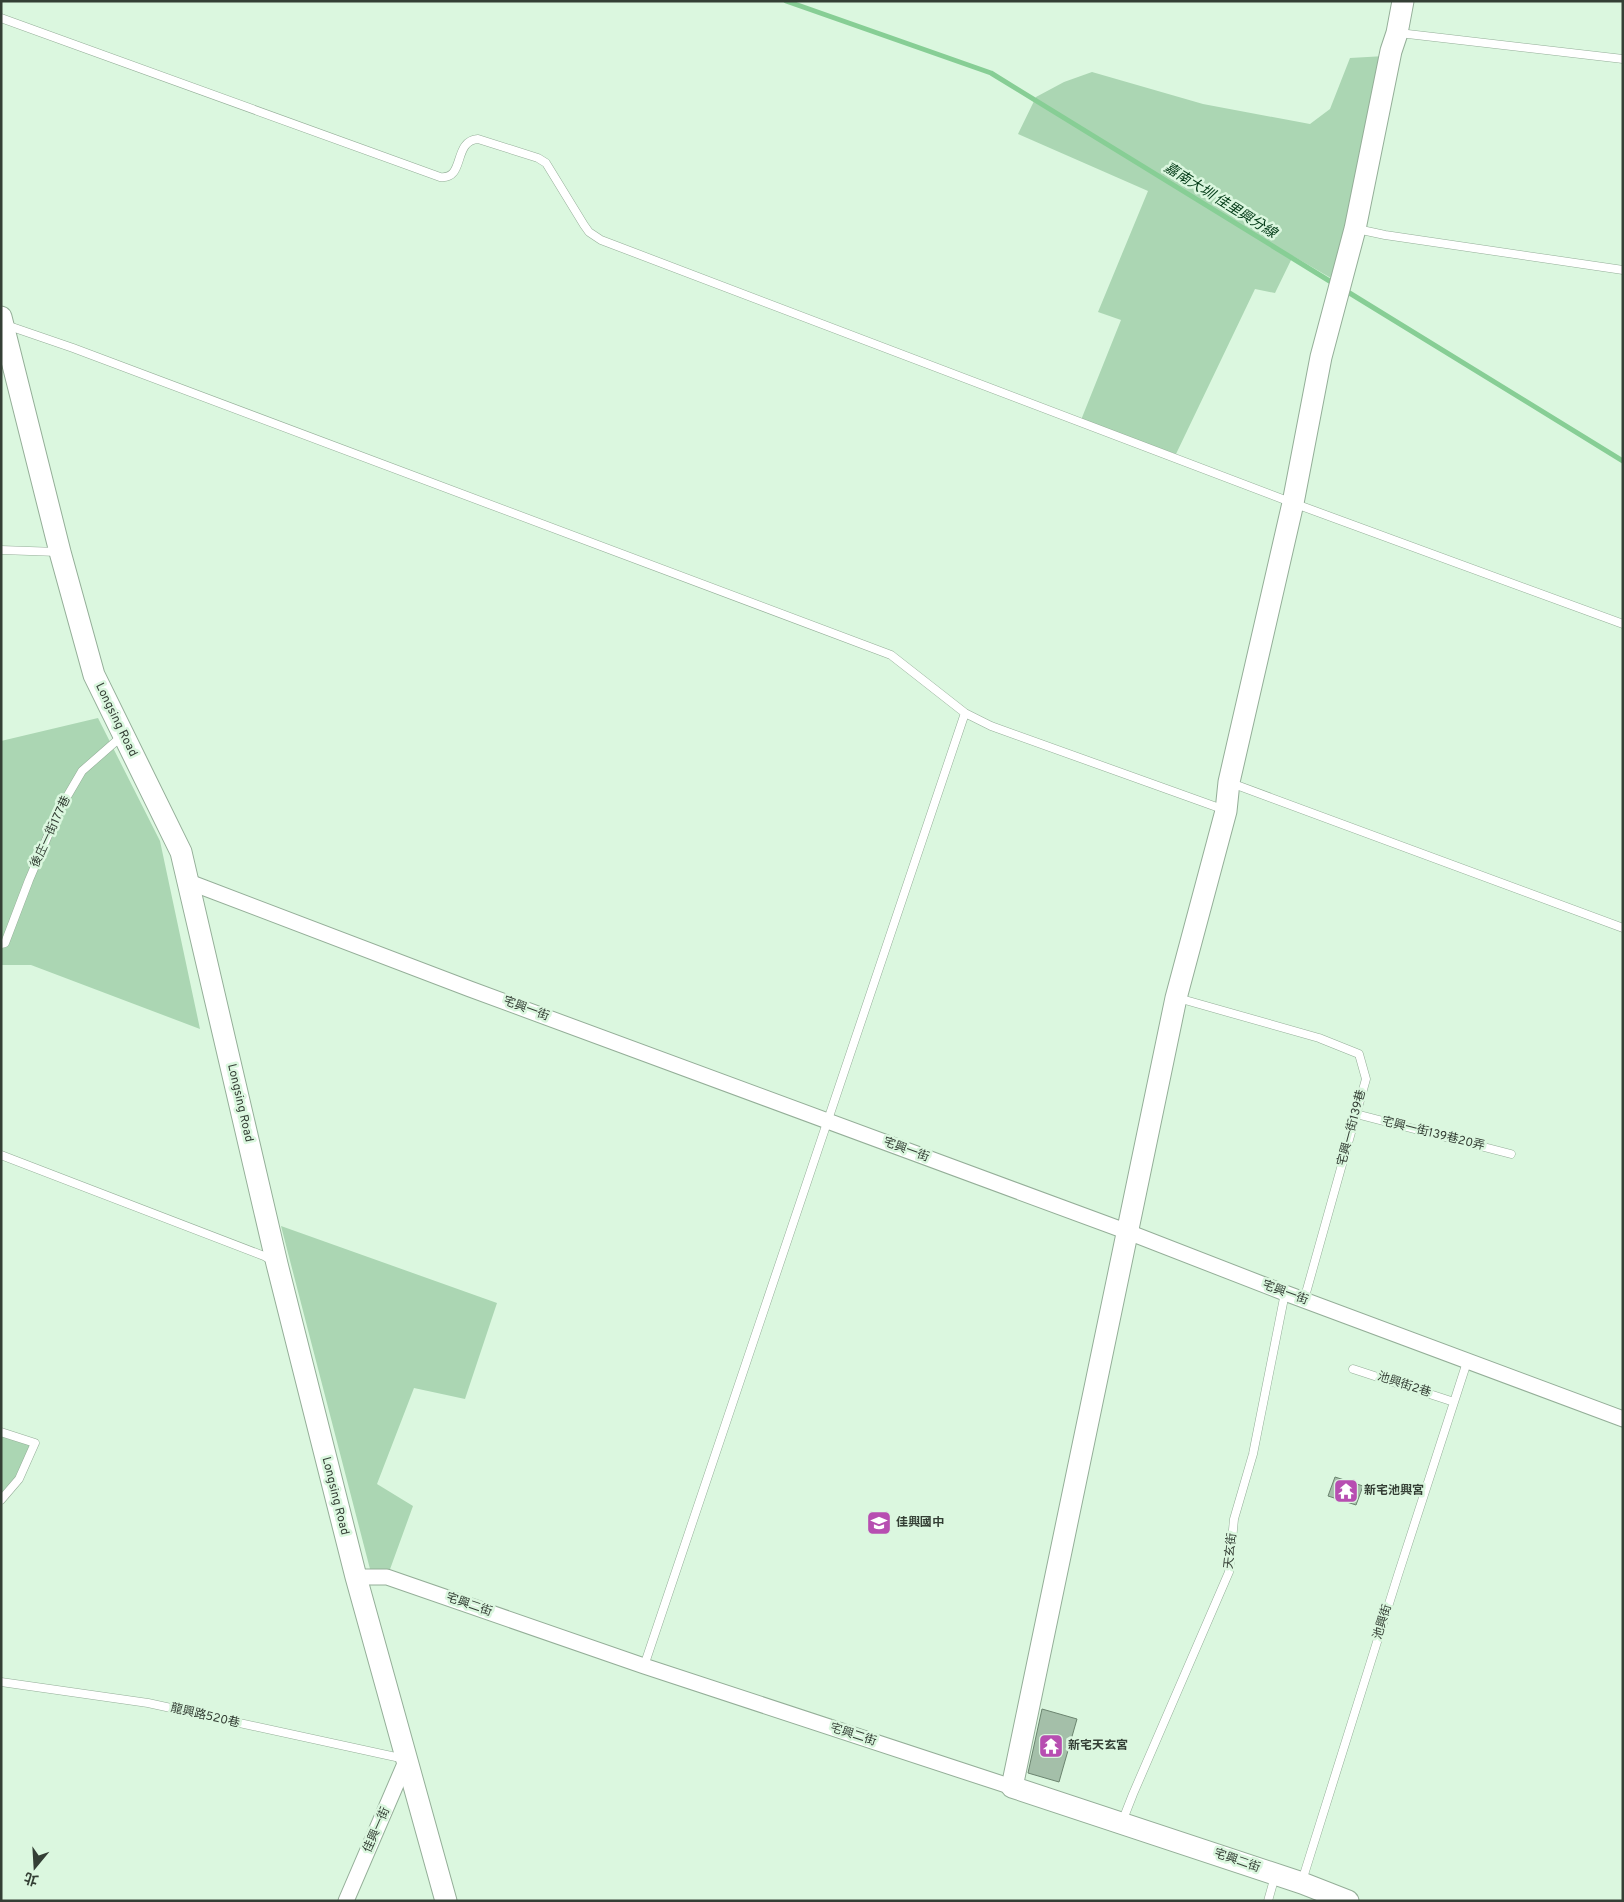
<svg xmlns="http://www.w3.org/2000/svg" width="1624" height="1902" font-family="Overpass,'Noto Sans TC',sans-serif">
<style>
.green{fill:#abd6b3}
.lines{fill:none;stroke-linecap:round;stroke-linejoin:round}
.stream{stroke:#87ce95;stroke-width:5}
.building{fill:#a4bfa9;stroke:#6b846f}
.lane-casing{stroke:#94ae98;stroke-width:9}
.street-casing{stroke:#94ae98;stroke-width:17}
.secondary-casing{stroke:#94ae98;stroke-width:23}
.lane{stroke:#fff;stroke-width:8}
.street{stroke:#fff;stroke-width:15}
.secondary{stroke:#fff;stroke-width:21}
.labels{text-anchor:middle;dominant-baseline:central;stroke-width:5;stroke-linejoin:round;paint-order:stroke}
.street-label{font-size:12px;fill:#343f35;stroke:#dbf7df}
.poi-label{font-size:12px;font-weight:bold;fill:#343f35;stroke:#dbf7df;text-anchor:start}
.water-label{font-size:14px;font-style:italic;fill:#023a16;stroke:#dbf7df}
</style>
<rect width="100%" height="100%" fill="#dbf7df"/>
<path class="green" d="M1385,56L1336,281L1293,256L1275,293L1255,289L1176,454L1081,420L1121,320L1098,312L1148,191L1018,134L1036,97L1064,82L1092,72L1203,104L1310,124L1330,109L1350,58Z
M98,718L160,841L200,1029L31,965H1V741Z
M281,1226L497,1303L465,1399L414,1388L377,1484L413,1506L389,1572L370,1569Z
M1,1432L35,1443L19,1479L1,1500Z"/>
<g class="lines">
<path class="stream" d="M786,1L991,73L1336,285
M1343,289L1623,461"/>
</g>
<path class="building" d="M1335,1477L1363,1486L1356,1505L1328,1496Z
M1042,1709L1077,1719L1059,1782L1028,1773Z"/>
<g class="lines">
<defs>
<path id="lane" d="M1,18L440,177C466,180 452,141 478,139L538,158L546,163L584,225L589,232L601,240L1293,503L1623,624
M1399,33L1623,59
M1357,229L1385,235L1623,270
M6,325L73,348L891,655L965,713L991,726L1225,810
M1,550L58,552
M1231,783L1623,928
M1,944L5,943L29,880L58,812L82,771L122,736
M1178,998L1319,1038L1359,1054L1366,1079L1304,1300
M1356,1114L1511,1154
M1,1155L264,1256L273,1261
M1353,1369L1454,1402
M1,1432L35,1443L19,1479L1,1500
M644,1666L965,713
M1,1682L148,1703L405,1759
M1122,1822L1133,1794L1229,1572L1234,1519L1253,1454L1285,1293
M1302,1881L1398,1575L1467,1362
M1268,1901L1275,1876"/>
<path id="street" d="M189,882L470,989L1128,1232L1285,1293L1623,1419
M356,1577H387L644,1666L1012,1787
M346,1901L407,1759"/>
<path id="secondary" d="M1,317L60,552L94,675L181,852L277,1264L356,1577L446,1901
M1348,1901L1302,1883L1012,1787L1176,998L1226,811L1229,782L1293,503L1321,357L1355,229L1391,51L1397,33L1403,1"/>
</defs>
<use href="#lane" class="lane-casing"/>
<use href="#street" class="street-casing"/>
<use href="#secondary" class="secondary-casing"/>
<use href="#lane" class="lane"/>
<use href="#street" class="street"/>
<use href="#secondary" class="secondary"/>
</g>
<defs>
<symbol id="temple-square" viewBox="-11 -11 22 22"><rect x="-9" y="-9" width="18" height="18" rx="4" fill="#b74eb1" stroke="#dbf7df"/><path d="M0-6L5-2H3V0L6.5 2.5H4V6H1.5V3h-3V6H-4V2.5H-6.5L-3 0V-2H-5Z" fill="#fff"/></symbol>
<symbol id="school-square" viewBox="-11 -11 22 22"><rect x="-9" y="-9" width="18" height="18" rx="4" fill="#b74eb1" stroke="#dbf7df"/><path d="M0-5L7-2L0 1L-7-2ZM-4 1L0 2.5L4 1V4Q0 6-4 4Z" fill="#fff"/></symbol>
</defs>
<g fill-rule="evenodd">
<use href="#temple-square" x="1332" y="1477" width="28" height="28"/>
<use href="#school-square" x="865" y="1509" width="28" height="28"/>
<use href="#temple-square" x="1037" y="1732" width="28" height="28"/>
</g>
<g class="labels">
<g class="street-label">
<text transform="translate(116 720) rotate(64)">Longsing Road</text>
<text transform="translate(51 832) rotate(-65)">後庄一街177巷</text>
<text transform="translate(526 1009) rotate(20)">宅興一街</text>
<text transform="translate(240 1103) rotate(77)">Longsing Road</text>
<text transform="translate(1352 1128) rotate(-75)">宅興一街139巷</text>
<text transform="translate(1433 1134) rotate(14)">宅興一街139巷20弄</text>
<text transform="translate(906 1150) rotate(20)">宅興一街</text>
<text transform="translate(1285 1293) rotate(20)">宅興一街</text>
<text transform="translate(1404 1385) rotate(18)">池興街2巷</text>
<text transform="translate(335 1496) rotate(76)">Longsing Road</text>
<text transform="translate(1231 1551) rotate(-84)">天玄街</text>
<text transform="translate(469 1605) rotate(19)">宅興二街</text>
<text transform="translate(1383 1622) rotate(-73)">池興街</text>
<text transform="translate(205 1716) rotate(13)">龍興路520巷</text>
<text transform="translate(853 1735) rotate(18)">宅興二街</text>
<text transform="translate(377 1830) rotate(-66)">佳興一街</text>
<text transform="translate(1237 1861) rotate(19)">宅興二街</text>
</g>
<g class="poi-label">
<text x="1364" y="1491">新宅池興宮</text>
<text x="896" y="1523">佳興國中</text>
<text x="1068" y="1746">新宅天玄宮</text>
</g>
<g class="water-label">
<text transform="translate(1220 201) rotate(32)">嘉南大圳 佳里興分線</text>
</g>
</g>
<rect width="1624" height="1902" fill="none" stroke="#343f35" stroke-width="5"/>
<g transform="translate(35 1867) rotate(198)" stroke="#dbf7df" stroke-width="4" paint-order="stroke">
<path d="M0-4L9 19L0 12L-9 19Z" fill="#343f35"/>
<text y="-8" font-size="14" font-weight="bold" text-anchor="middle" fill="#343f35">北</text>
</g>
</svg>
